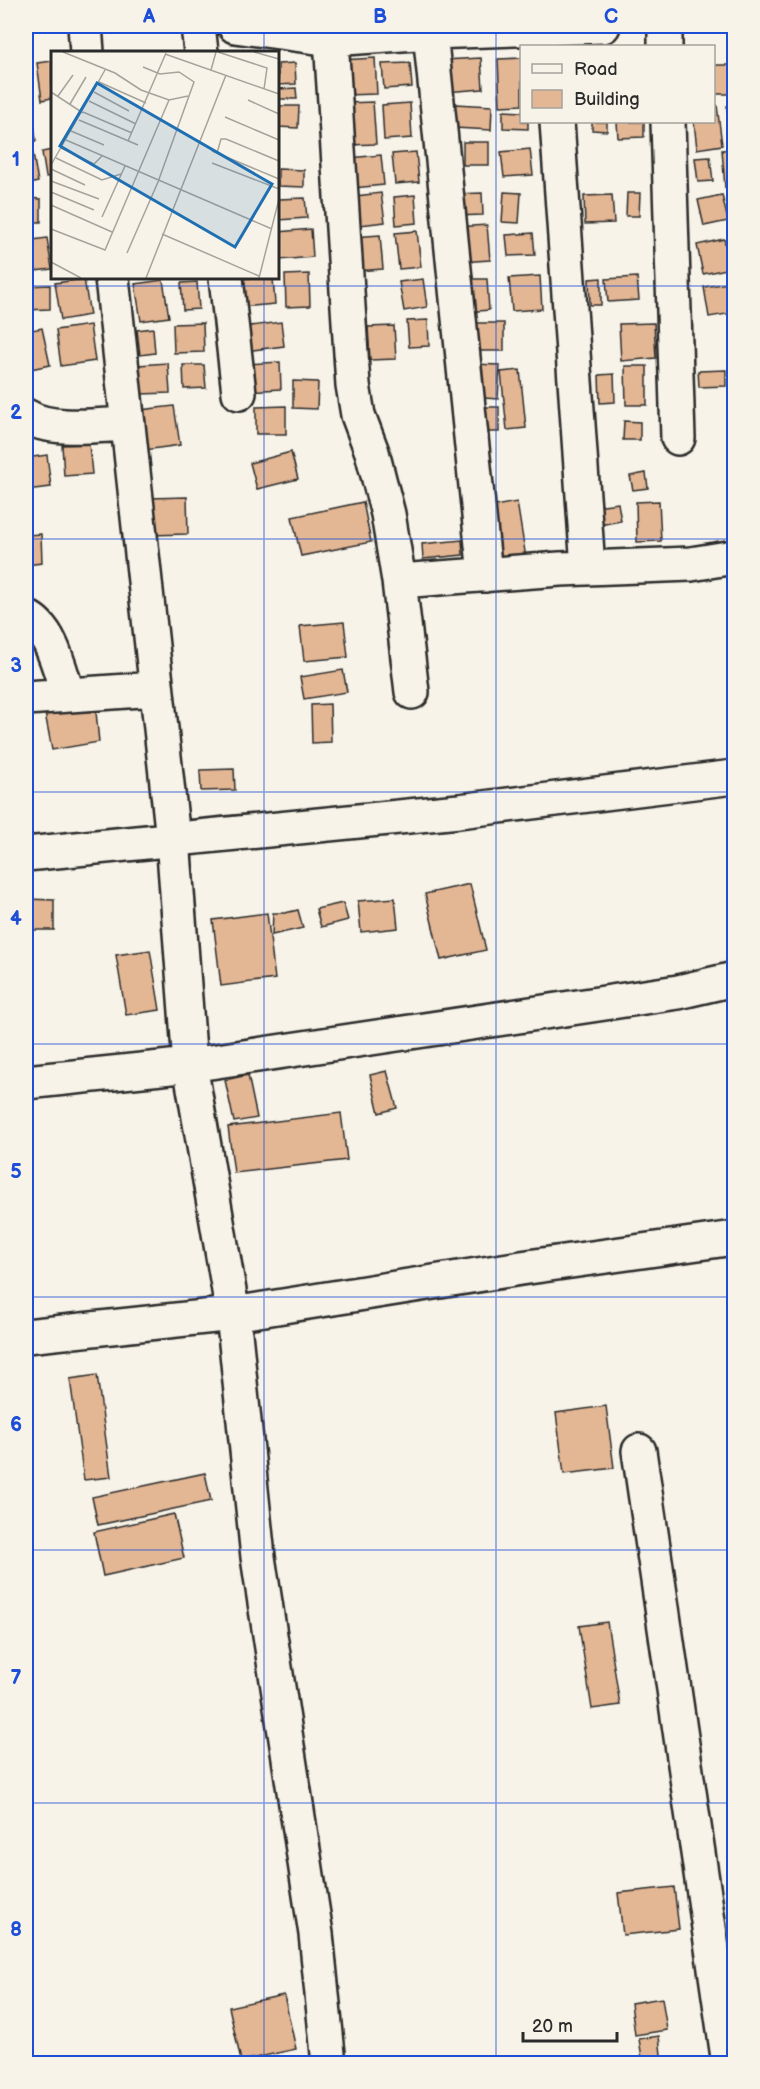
<svg xmlns="http://www.w3.org/2000/svg" width="760" height="2089" font-family="'Balsamiq Sans',sans-serif">
<style>
.building{fill:#e3b694;stroke:#2b2b2b;stroke-width:1.5}
.lines{fill:none;stroke-linecap:round;stroke-linejoin:round}
.minor-casing{stroke:#2b2b2b;stroke-width:38}
.minor{stroke:#f7f3e8;stroke-width:33}
.grid{fill:none;stroke:#1d4ed8;stroke-width:1.5;stroke-opacity:0.55}
.inset-road{fill:none;stroke:#a5a39c;stroke-width:1.5}
.view{fill:#1f6fb2;fill-opacity:0.15;stroke:#1f6fb2;stroke-width:3}
.inset-edge{fill:none;stroke:#2b2b2b;stroke-width:3}
.neatline{fill:none;stroke:#1d4ed8;stroke-width:2}
.grid-label{font-size:20px;text-anchor:middle;font-weight:bold;fill:#1d4ed8}
</style>
<rect width="100%" height="100%" fill="#f7f3e8"/>
<filter id="ink" filterUnits="userSpaceOnUse"><feTurbulence type="fractalNoise" baseFrequency=".0167" numOctaves="2"/><feDisplacementMap in="SourceGraphic" scale="12" xChannelSelector="R" yChannelSelector="G"/><feConvolveMatrix kernelMatrix="1 2 1 2 8 2 1 2 1" color-interpolation-filters="sRGB"/></filter>
<g filter="url(#ink)">
<path class="building" d="M375,58L377,94L344,95L341,60Z
M481,58L483,89L445,92L443,60Z
M522,58V105L500,106L498,59Z
M52,61V98L42,100L37,63Z
M295,63L296,84L278,85V64Z
M410,63L412,87L384,89L382,64Z
M714,65H734V94H714Z
M26,68H30L34,103L26,104Z
M296,88L297,99H278V89Z
M373,102L376,144L349,145L346,103Z
M410,103L412,138L384,140L382,105Z
M455,104L492,106L491,130L454,128Z
M717,105L722,145L697,149L694,122H714V106Z
M278,106H299L298,128L278,127Z
M727,106H734V136H730Z
M503,111L522,112V122H528V129L503,128Z
M33,115L36,141L26,143V116Z
M592,122H607V131L592,130Z
M617,122H644V137L618,138Z
M463,142H489V165H463Z
M530,149L533,175L504,177L501,152Z
M734,149V187L725,188L722,150Z
M52,150V176L46,177L42,152Z
M416,152L419,182L395,184L392,154Z
M33,154L38,182L26,185V156Z
M381,155L384,185L353,188L349,158Z
M710,157L713,181L698,182L695,158Z
M278,169L304,170V187L278,186Z
M504,192L521,193L519,223L502,222Z
M381,193L385,222L360,225L356,196Z
M482,193L483,215L454,216L453,194Z
M627,193H640L639,216H626Z
M415,195L417,223L396,225L394,197Z
M612,195L614,223L585,224L584,196Z
M722,195L728,221L704,226L698,200Z
M26,198L41,199V222H26Z
M305,198L307,218L278,220V199Z
M487,225L490,260L460,262L457,227Z
M311,229L313,257L279,260L278,232Z
M417,231L421,267L399,269L395,233Z
M533,233L535,255L508,256L506,235Z
M380,235L383,269L357,271L353,237Z
M47,238L52,269L26,272V241Z
M724,239L731,268L703,274L697,245Z
M309,274L310,306L286,307L285,275Z
M540,276L542,309L512,311L509,278Z
M637,277L639,300L608,302L606,279Z
M238,278H273L275,304L241,307Z
M601,278V305H590L589,279Z
M84,279L90,315L61,320L55,283Z
M423,279L427,307L404,311L399,282Z
M466,279H487L489,310L467,312Z
M163,280L169,317L141,321L135,284Z
M197,282L199,309L183,310L181,283Z
M728,283L733,313L709,317L704,287Z
M50,285V309L26,310V286Z
M428,320L429,346L409,347L407,321Z
M281,322L284,346L246,351L243,327Z
M203,323L204,352L174,353L173,324Z
M476,323H504V351H476Z
M654,323L656,358L621,361L619,324Z
M90,325L95,361L61,366L56,330Z
M394,326L396,359L370,360L368,327Z
M42,328L50,365L26,370V331Z
M153,328L155,353L140,355L137,330Z
M280,362L281,389L247,391L246,364Z
M168,363L170,393L140,394L138,365Z
M471,364L500,365L498,399L470,397Z
M183,365H204L206,388L184,389Z
M625,366H647V405H626Z
M520,370L526,428L507,430L501,372Z
M726,370V386L699,387L698,371Z
M614,374L615,402L600,403L599,375Z
M293,381L318,382L317,409L293,408Z
M174,406L180,445L145,450L140,410Z
M286,406V434H256V407Z
M475,407H499V432H475Z
M624,421L640,422V440H623Z
M89,444L92,474L64,476L62,445Z
M291,452L298,479L257,489L250,463Z
M47,455L51,487L26,490V458Z
M646,473L648,488L633,490L630,476Z
M187,497L188,534L149,535L148,498Z
M659,501L661,541L637,542L636,502Z
M363,502L371,542L301,556L292,517Z
M517,502L526,558L492,563L483,508Z
M618,503L621,521L599,525L596,506Z
M41,534L42,563L26,565V535Z
M462,540L463,555L423,559L422,544Z
M344,622L348,657L304,661L300,626Z
M343,670L347,692L304,699L300,677Z
M95,702L99,742L52,750L44,708Z
M330,704L331,742L312,743L311,705Z
M234,769L235,790L201,791L200,770Z
M470,884L486,950L441,960L425,894Z
M395,898L398,928L361,932L358,901Z
M26,899L54,900V930H26Z
M343,903L348,920L321,927L316,909Z
M298,910L303,928L272,935L273,913H285Z
M267,913L275,979L221,986L213,920Z
M150,950L160,1010L126,1015L116,955Z
M387,1071L397,1108L379,1113L370,1075Z
M248,1075L257,1118L234,1122L225,1080Z
M341,1113L347,1160L234,1173L228,1127Z
M97,1375L111,1477L84,1480L70,1379Z
M606,1406L614,1468L564,1474L556,1413Z
M205,1473L211,1501L98,1525L92,1497Z
M174,1514L184,1558L103,1576L94,1532Z
M607,1622L620,1705L592,1709L579,1626Z
M674,1887L679,1929L623,1935L618,1893Z
M284,1995L296,2049L241,2061L229,2007Z
M662,1998L667,2030L635,2035L631,2003Z
M659,2036L662,2064H643L639,2039Z"/>
<g class="lines">
<defs>
<path id="minor" d="M85,26L87,52
M198,26L201,52
M235,26L331,39L430,32L603,26
M665,26V46
M430,32L485,575
M331,39L353,385L358,415L372,452L388,514L399,581L412,692
M557,122L588,568
M668,122L678,438
M112,278L173,839L190,1065L233,1314L258,1557L316,1934L329,2064
M226,278L239,393
M26,416C51,432 98,425 128,424
M399,581L560,569L691,564L734,557
M26,617C51,627 60,671 68,695
M26,698L156,689
M26,854L459,811L734,777
M26,1082L190,1065L678,992L734,979
M26,1336L233,1314L521,1268L734,1238
M639,1451L729,2064"/>
</defs>
<use href="#minor" class="minor-casing"/>
<use href="#minor" class="minor"/>
</g>
</g>
<path class="grid" d="M264,26V52M496,26V2064M264,278V2064M26,286H734M26,539H734M26,792H734M26,1044H734M26,1297H734M26,1550H734M26,1803H734"/>
<g transform="translate(51 51)">
<rect width="228" height="228" fill="#f7f3e8"/>
<path class="inset-road" d="M12,1L64,22L90,39L118,49L137,45M167,1L216,17L213,38M203,1L228,8M114,3L228,43M160,19L165,1M48,31L95,52M0,41L32,62M43,41L78,60M7,45L22,24M197,49L228,63M38,50L85,73M19,53L35,26M32,61L81,82M174,66L228,89M28,69L87,94M20,80L53,94M15,89L221,178M77,90L115,2M10,97L43,113L51,105M161,100L228,128M166,102L170,88H175L228,110M5,107L51,129L70,123M161,112L228,138M0,114L54,19M0,118L34,134M0,130L48,148M0,141L43,159M0,154L61,181M51,166L74,115M0,178L54,199L118,49M111,183L208,225M76,202L107,131L143,31L128,21L109,23L92,16M0,211L30,227M95,227L175,24M208,227L228,148"/>
<path class="view" d="M46,32L221,133L184,196L9,95Z"/>
<rect width="228" height="228" class="inset-edge"/>
</g>
<rect width="760" height="2089" fill="none" stroke="#f7f3e8" stroke-width="66"/>
<rect x="520" y="45" width="195" height="78" fill="#f7f3e8" stroke="#a5a39c" stroke-width="1.5"/>
<rect x="532" y="64" width="30" height="9" fill="#f7f3e8" stroke="#a5a39c" stroke-width="1.5"/>
<text x="574" y="75" font-size="18" fill="#2b2b2b">Road</text>
<rect x="532" y="90" width="30" height="18" fill="#e3b694" stroke="#a5a39c" stroke-width="1.5"/>
<text x="574" y="105" font-size="18" fill="#2b2b2b">Building</text>
<path d="M523 2032v9h94v-9" fill="none" stroke="#2b2b2b" stroke-width="3"/>
<text x="532" y="2032" font-size="18" fill="#2b2b2b" stroke="#f7f3e8" stroke-width="4.5" paint-order="stroke">20 m</text>
<rect x="33" y="33" width="694" height="2023" class="neatline"/>
<g class="grid-label">
<text x="149" y="23">A</text>
<text x="380" y="23">B</text>
<text x="611" y="23">C</text>
<text x="16" y="166">1</text>
<text x="16" y="419">2</text>
<text x="16" y="672">3</text>
<text x="16" y="925">4</text>
<text x="16" y="1178">5</text>
<text x="16" y="1431">6</text>
<text x="16" y="1684">7</text>
<text x="16" y="1936">8</text>
</g>
</svg>
